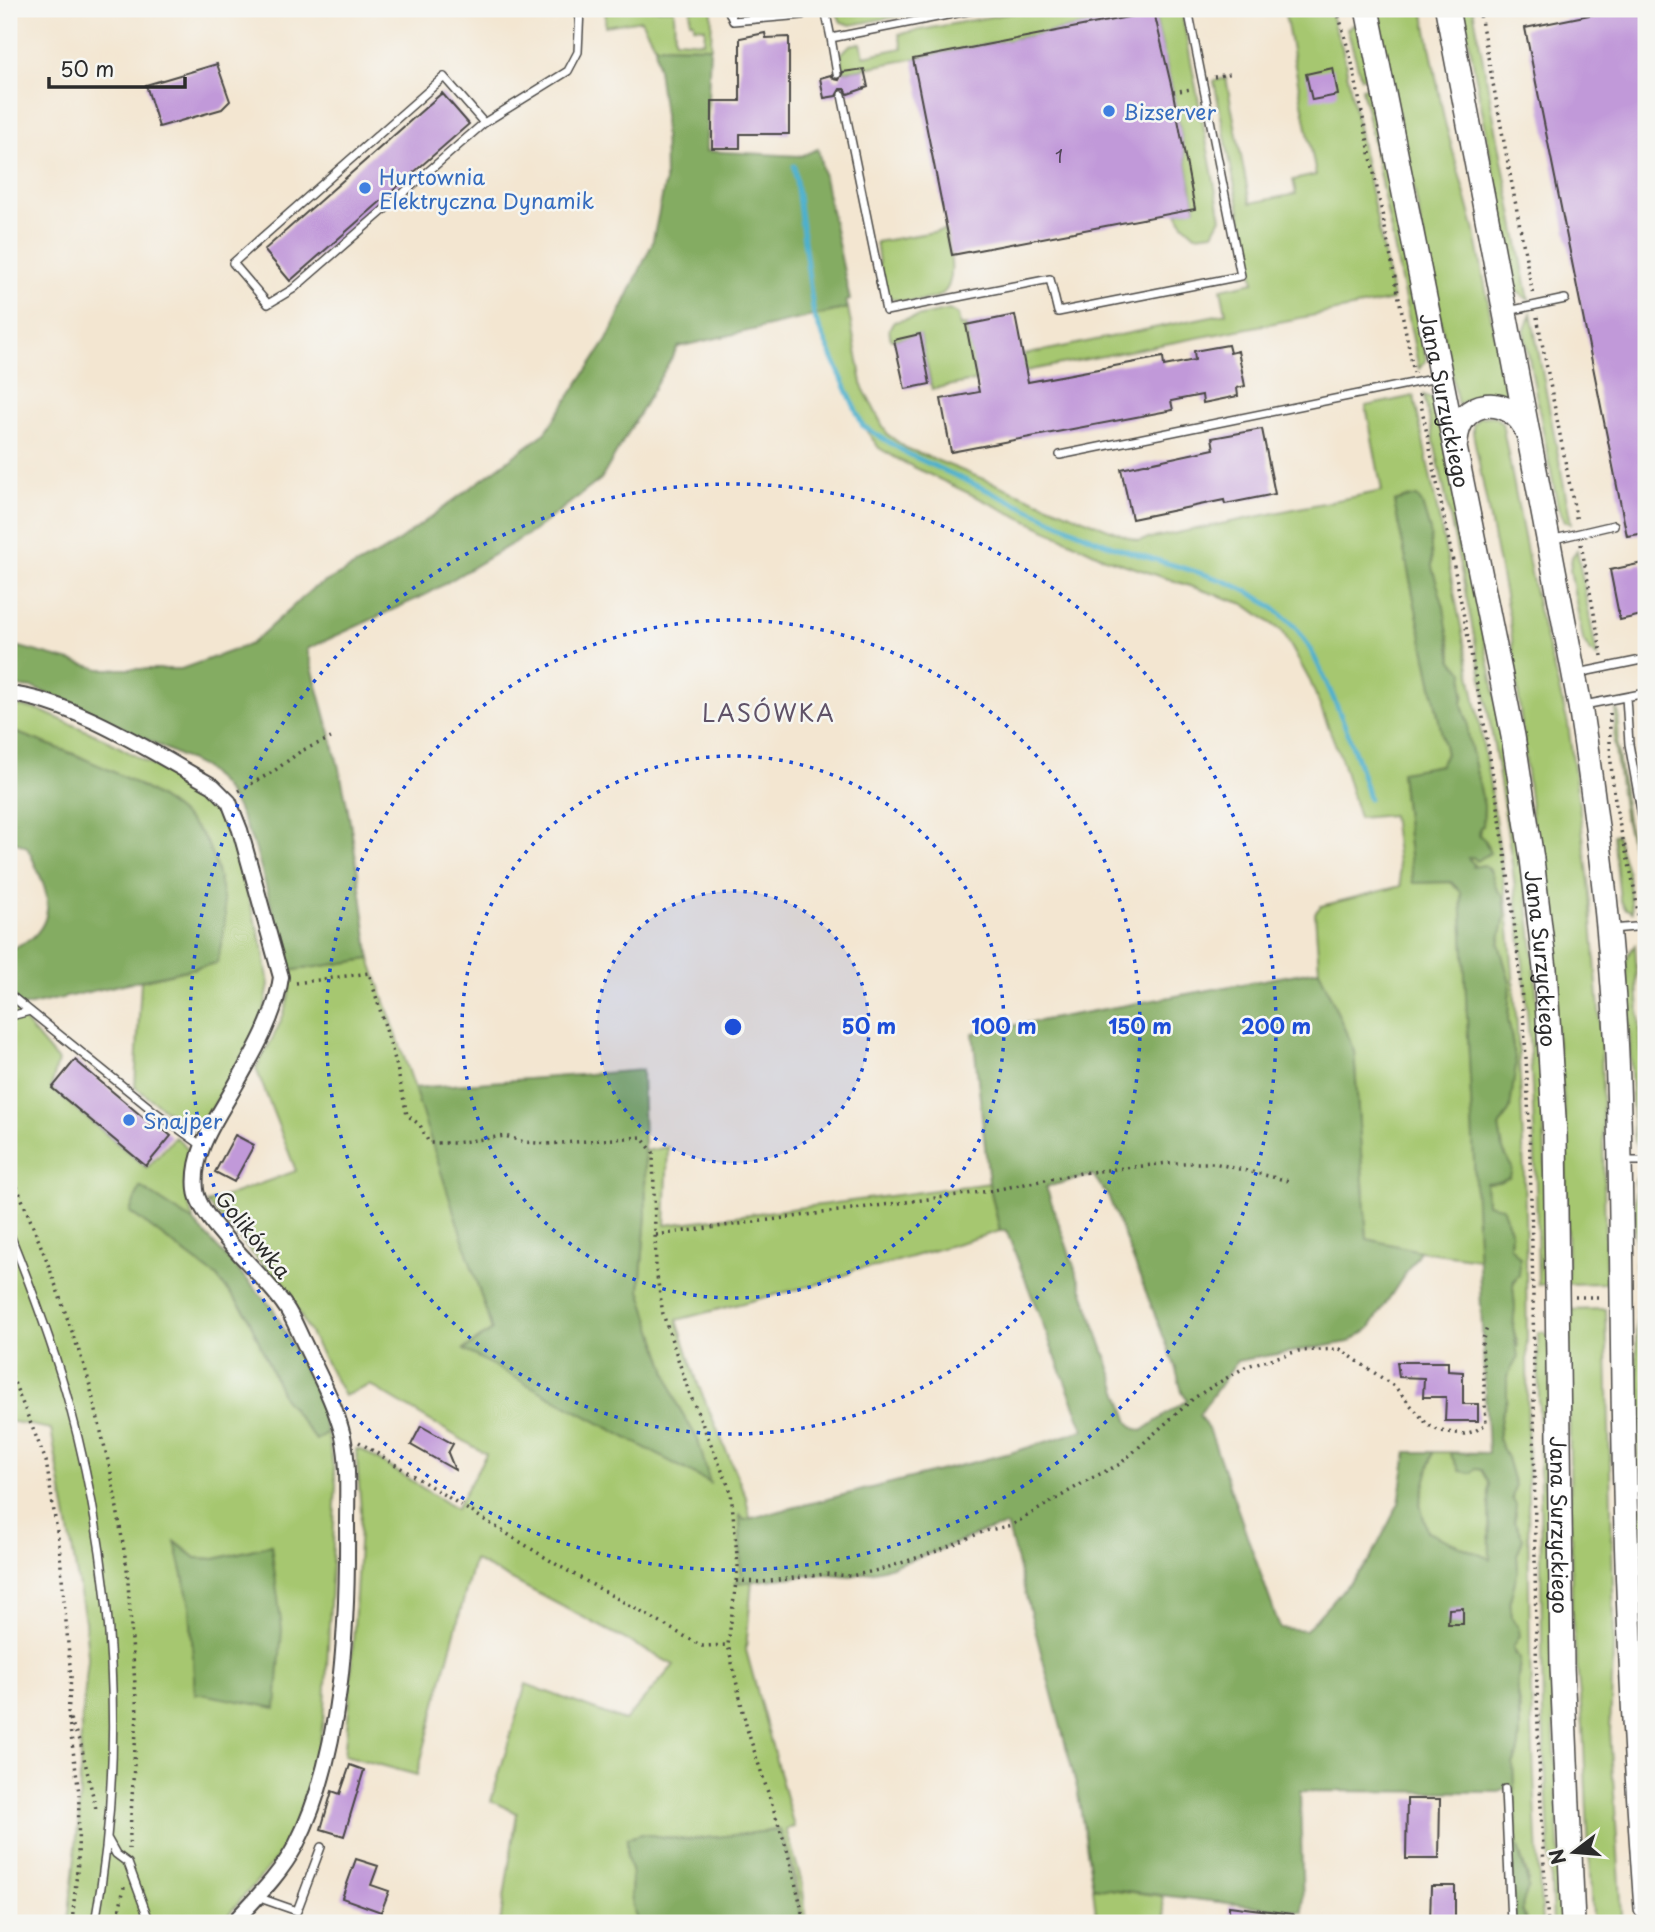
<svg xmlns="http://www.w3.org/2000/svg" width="1655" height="1932" font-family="'Playpen Sans',sans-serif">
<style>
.green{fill:#a6c76f;stroke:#68794d;stroke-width:2;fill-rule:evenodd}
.forest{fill:#84ac62;stroke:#586c46;stroke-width:2;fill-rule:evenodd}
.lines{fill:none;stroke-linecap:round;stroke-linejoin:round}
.stream{stroke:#4eb0cd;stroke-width:5}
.building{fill:#c199d9}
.service-casing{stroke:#494744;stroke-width:10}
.minor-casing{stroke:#494744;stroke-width:18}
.primary-casing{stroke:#494744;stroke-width:26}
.path{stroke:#494744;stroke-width:3.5;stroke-dasharray:2 5;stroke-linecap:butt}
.service{stroke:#fff;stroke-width:7}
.minor{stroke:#fff;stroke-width:14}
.primary{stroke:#fff;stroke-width:23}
.ring{fill:none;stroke:#1d4ed8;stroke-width:3.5;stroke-dasharray:3.5 7}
.shop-dot{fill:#3f7fe0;stroke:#f6f6f2;stroke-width:2.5}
.labels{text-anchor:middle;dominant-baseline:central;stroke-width:5;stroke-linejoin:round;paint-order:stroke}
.number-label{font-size:18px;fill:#504656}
.shop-label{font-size:21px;fill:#366cbe;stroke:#f6f6f2;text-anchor:start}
.street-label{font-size:21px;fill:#2b2b2b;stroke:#f6f6f2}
.neighbourhood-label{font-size:23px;letter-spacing:2px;fill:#605268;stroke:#f6f6f2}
.centre{fill:#1d4ed8;stroke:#f6f6f2;stroke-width:3.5}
.ring-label{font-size:21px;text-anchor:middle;font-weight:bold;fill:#1d4ed8;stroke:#f6f6f2;stroke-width:5;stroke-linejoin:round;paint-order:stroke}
</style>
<rect width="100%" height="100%" fill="#f6f6f2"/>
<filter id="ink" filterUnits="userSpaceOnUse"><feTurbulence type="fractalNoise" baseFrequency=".0143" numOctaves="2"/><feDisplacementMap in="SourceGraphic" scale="14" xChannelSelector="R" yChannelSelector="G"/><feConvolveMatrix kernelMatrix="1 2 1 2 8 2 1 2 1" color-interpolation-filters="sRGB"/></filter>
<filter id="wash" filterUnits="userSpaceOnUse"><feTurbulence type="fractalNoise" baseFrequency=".00686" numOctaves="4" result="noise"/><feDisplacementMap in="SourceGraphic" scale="28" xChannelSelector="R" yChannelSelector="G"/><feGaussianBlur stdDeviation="1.57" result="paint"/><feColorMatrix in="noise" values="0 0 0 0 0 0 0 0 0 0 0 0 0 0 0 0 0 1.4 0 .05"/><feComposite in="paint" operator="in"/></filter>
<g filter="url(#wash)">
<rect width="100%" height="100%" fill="#f3e6d1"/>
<path class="green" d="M606,9H674L675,40L704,42L705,28L694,27V22L690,21L691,9H712L711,47L655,46L641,20L605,26Z
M835,9H937L851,25L841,22Z
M1032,9H1181L1221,218L1213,233L1195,235L1183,224L1177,212L1195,208L1173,93L1154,12L844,72L841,54L850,45L861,43L864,56L902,48L899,34Z
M1284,9H1330L1334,26L1342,47L1393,300L932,389L920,335L891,340L889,329L894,322L949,310L958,315L960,326L966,325L975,365L1226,313L1221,289L1254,282L1214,81L1226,78L1250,203L1296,194L1293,180L1316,175Z
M1377,9H1423L1444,119L1474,227L1506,396C1485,389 1475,394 1458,405Z
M1463,9H1473L1529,300L1516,291Z
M1355,24L1361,38L1369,71L1365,77L1361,78L1347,28Z
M1367,87L1374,91L1426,360L1419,369L1362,88Z
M945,230C948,247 955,266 949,284C948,288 944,294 939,296C929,301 895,305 888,295C879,282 879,257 876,242Z
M848,308L863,388L887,434L906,448L1138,541L1382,491L1366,406L1414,396C1452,587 1498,780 1513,974C1533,1213 1524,1452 1531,1692C1533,1769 1537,1846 1542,1923H1528L1523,1912L1522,1902L1529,1881L1517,1844L1513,1765L1517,1757L1520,1736V1708L1517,1693L1520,1660L1513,1647L1515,1626L1512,1618L1510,1600L1518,1570L1517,1555L1523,1538L1514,1522L1516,1514L1512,1498L1515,1486L1507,1458L1498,1439L1501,1416L1507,1399L1506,1377L1518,1345L1513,1327L1515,1307L1513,1286L1520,1268V1258L1510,1246L1511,1238L1494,1206L1487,1205L1486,1183L1499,1182L1512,1168L1503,1150L1499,1127L1510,1109L1513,1044L1508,1019L1510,983L1499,944L1505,916L1503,896L1497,890L1490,870L1472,867L1468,858L1473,857L1488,846L1479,835L1480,827L1483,826L1484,806L1468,734V724L1462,704L1464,694L1460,669L1452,661V650L1432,567L1430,531L1422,504L1410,497L1394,502L1446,754L1440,765L1401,773L1413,883L1451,882L1461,892L1479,1259L1420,1251L1367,1240L1354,1051L1319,970L1315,913L1321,906L1401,886L1392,815L1359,818L1342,761L1310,681L1283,632L1244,604L1105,558L903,462L879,448L863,426L814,316Z
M1531,313L1571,523V524L1565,521L1558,508L1524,332Z
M1424,395L1431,398L1438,409C1472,585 1514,762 1532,941C1543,1055 1546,1169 1548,1284L1538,1285C1536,1127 1529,971 1505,815C1484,674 1454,534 1424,395Z
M1494,416L1502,423L1538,609L1568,724L1579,805L1589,882L1601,1037L1606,1283L1568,1284L1564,1102L1510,621L1473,433V425L1479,417Z
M1577,550L1597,657L1590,652L1583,640L1570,570L1572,557Z
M9,704L39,710L103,738L210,797L223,814L263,947L269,985L262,1021L204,1123L191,1129L135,1087L141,981L217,963L151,792L77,755L9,730Z
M1616,709L1619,714L1617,746L1627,821L1641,874L1646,910L1643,913L1639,873L1624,815L1614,742Z
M1616,834L1628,874L1632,912L1625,908L1620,899L1613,835Z
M1635,945L1642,1066L1645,1154L1639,1150L1634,1141L1626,963L1629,953Z
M370,959L428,1126L492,1330L464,1349L698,1440L677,1404L640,1290L646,1215L645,1151L668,1147L665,1225L989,1183L1000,1231L877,1267L854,1269L848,1274L821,1283L677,1320L699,1387L746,1497L755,1544L746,1650L794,1827L786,1829L802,1882L807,1923H802C801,1893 792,1857 779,1829L716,1839L686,1840L642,1834L627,1856L632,1874L631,1895L637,1923H500L517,1813L491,1801L526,1684L625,1721L674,1665L474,1560L417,1775L344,1755L349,1709L361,1511L356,1449L364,1451L456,1509L486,1454L370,1385L344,1396L289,1294L207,1203L296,1171L256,1068C272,1039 295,1005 289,971Z
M14,1009L58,1061L51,1088L147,1168L175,1137C200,1154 186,1164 187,1188C187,1200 190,1211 194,1222L140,1187L130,1212L217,1277L247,1314L283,1397L316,1439L327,1432L336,1484L325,1707L317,1761L292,1833L277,1858L221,1923H68L79,1816L81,1730L88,1659L85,1621L51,1429L9,1421V1010ZM176,1542L196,1558L216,1559L270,1545L195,1693L190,1605Z
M1645,1169L1646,1283H1636L1635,1181L1640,1172Z
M1606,1309L1614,1624L1610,1732L1622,1915L1620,1923H1593L1592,1918L1583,1726L1572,1617L1568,1310Z
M1636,1309H1643L1646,1313V1478L1638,1466Z
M1538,1332H1543L1549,1337L1553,1707L1563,1923H1553L1543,1718Z
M1433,1452L1488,1453L1490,1560L1427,1532L1420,1503Z
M1646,1500V1682L1640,1512Z
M1093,1887L1162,1896L1166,1923H1097Z"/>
<path class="forest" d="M655,46L710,47L706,151L801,156L818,149L850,300L846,301L848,308L678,347L601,479L532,532L429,593L307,649C320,698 335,746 345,795C356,849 362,905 370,959L289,971L256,850L237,807L222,785L203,767L81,707L33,688L9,686V644L100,669H181L251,644L312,589L389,548L545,433L607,340L652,244L665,183L664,115Z
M1417,496L1422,504L1430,531L1432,567L1444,607L1452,661L1464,672L1462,705L1468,724V734L1484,806L1483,826L1480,827L1479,835L1484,839L1490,853L1477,861L1473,857L1468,858L1474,864L1473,867L1484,865L1490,870L1497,890L1503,896L1505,916L1499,944L1510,983L1508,1019L1516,1064L1510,1109L1499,1127L1503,1150L1512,1168L1510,1177L1499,1182L1486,1183L1487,1204L1502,1207L1511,1230L1510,1246L1520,1258L1519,1275L1514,1280L1513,1286L1515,1307L1513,1327L1518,1357L1507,1377V1399L1501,1416L1498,1439L1507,1458L1515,1486L1512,1498L1516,1505L1514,1522L1523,1538L1517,1555L1518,1570L1510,1600L1512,1618L1519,1629L1520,1636L1513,1647L1514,1653L1520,1659C1519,1670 1517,1682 1517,1693C1519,1717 1524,1743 1513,1765L1517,1844L1529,1887C1523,1900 1518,1911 1528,1923H1514L1509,1788L1499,1792L1300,1791L1303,1912L1093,1887L1077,1788L1008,1528L1005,1526L985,1531L937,1551L883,1569L851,1576L826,1574L736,1583L741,1574L740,1515L744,1520L1010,1453L1084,1430L1006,1230L1000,1231L989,1183L973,1033L1319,970L1354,1051L1367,1239L1420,1251L1369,1329L1349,1342L1237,1361L1199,1415L1211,1434L1280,1628L1306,1630L1370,1560L1399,1503L1407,1452H1433L1420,1503L1427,1532L1490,1559L1489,1484L1481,1470L1476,1469L1471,1473L1459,1471L1450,1453H1488L1461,892L1451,882L1413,883L1401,772L1440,765L1446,754L1394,502ZM1093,1175L1109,1198L1175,1366L1182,1392L1187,1400L1142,1431L1134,1428L1129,1422L1046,1187Z
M9,730C68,752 160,783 201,834C215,851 223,893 225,915C226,930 220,948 217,963L9,1010V950C16,946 27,942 33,937C62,909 40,876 27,847L9,839Z
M642,1070L646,1215L640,1290L677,1404L698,1440L710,1483L464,1350L492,1330L414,1088Z
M140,1187L194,1222L273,1308L315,1391L327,1432L316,1440L283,1397L247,1314L217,1277L130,1212Z
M175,1542L196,1558L215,1559L271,1545L282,1629L276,1708L195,1693L190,1605Z
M780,1830L787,1850L802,1921L791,1923H637L631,1895L632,1874L627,1856V1838L642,1834L686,1840Z"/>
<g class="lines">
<path class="stream" d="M794,166L814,316L863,426L908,454L1085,535C1129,555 1176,564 1221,580C1247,589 1273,605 1293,625C1306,638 1315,658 1323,675C1342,716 1358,755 1369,799
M9,1918L31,1923"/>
</g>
<g id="blocks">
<path class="building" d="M1619,9H1646V533L1627,536L1525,28Z
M1154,12L1173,93L1195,209L952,255L913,59Z
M765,33L766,38L789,37V134H740V148H712V101H740V38Z
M217,64L230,101L222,109L159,127L146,85Z
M1333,68L1338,95L1312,100L1306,74Z
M864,69L868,87L848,94L845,89H840L836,96L824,98L820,78L831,75L834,79L839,80L843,72Z
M442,93L469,124L290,281L264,250Z
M1015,315L1028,382L1163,357L1164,366L1195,360L1194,351L1228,345L1230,353L1238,351L1245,386L1237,388L1238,396L1203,403L1202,395L1171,401L1173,410L951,452L941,399L979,392L966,325Z
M920,334L930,384L905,389L894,340Z
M1262,429L1275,494L1225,504L1224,500L1132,519L1121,469L1214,449L1212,438Z
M1643,563L1646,578V614L1620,620L1610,570Z
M75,1060L151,1124L153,1121L171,1136L146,1166L52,1088Z
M235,1135L254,1145L234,1182L215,1172Z
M1397,1362H1448V1371L1463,1372V1404H1478V1421H1445L1446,1397H1423L1424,1378L1399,1377Z
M421,1426L453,1444L448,1453L455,1470L411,1445Z
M1463,1608V1624H1448L1449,1609Z
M350,1765L364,1770L344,1836L321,1829L332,1791L340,1794Z
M1407,1799H1440L1439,1859H1406Z
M356,1859L378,1866L371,1885L389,1891L381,1912L342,1898Z
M1431,1886H1455V1923H1430Z
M1229,1906L1293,1914L1292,1923H1229Z"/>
</g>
</g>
<g filter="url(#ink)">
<use href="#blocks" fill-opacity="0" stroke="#494744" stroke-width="2"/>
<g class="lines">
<defs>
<path id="service" d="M728,9L733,21L802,15
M825,9L831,38L978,9
M831,38L837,74
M842,95L886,311L1050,279L1058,312L1241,276L1188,9
M484,123L444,77L233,263L268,304L293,289L484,123L568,71L578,52L580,9
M1508,311L1565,299
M1060,455L1437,378
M1550,540L1614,525
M1578,673L1646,659
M1626,697L1629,744L1646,838
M1584,705L1646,693
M1612,929L1646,926
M9,994L151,1109L201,1145
M9,1020L11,1016L30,1011
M1624,1161H1646
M9,1232C32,1289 54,1347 70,1407C115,1573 126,1754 95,1923
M1629,1489L1646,1488
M1505,1789L1511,1923
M107,1838L116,1854L128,1863L150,1923
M257,1897L297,1911L321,1847"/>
<path id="minor" d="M9,694C72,700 157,755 213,786L229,802L240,830L281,977C276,1017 251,1058 231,1093C214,1123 192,1153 196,1190C199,1221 265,1275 285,1306C293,1317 298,1331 304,1343C318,1373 335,1403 343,1436C349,1465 347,1496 347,1525C348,1626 342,1755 296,1845C280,1875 255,1899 233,1923"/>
<g id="primary">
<path id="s1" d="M1367,9L1513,736L1532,859L1545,969L1555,1135L1562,1666L1573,1923"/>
<path d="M1447,9L1580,706C1598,822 1612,938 1617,1055C1623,1200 1621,1346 1625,1491C1628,1630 1636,1769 1646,1908"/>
<path d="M1456,442C1458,397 1511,393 1527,432"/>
</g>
</defs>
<use href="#service" class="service-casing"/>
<use href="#minor" class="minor-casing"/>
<use href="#primary" class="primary-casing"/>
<path class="path" d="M1133,9L1134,16
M1337,9L1352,63L1414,373
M1479,9L1533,296
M1214,77L1233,73
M1173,92L1191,89
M1537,317L1577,522
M1419,394C1460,599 1506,803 1523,1011C1530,1106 1531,1202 1533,1297C1536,1506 1532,1715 1548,1923
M1581,544L1602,656
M1610,713C1609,751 1612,793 1621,831C1628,861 1635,884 1638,916
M239,791L274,771L301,751L331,738
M1640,937L1646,1037
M296,983L369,973L396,1063L407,1115L420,1125L429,1143H454L505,1136L524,1142L548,1144L641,1137L653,1152L656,1270L663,1314L689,1392L731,1492L738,1566L728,1645L747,1729L787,1850L802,1910V1923
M9,1167L47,1261L87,1374L111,1473L127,1568L137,1714L129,1849
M656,1235L989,1191L1081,1173L1169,1163H1214L1289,1181
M1575,1297H1602
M9,1370L46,1461L59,1544L71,1677L68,1714L79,1793L78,1861L72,1923
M359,1442L559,1566L702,1646L728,1645
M736,1581L762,1582L826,1574L851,1576L883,1569L937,1551L985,1531L1012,1525L1088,1480L1120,1464L1194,1398L1208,1389L1247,1366L1298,1351L1340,1349L1395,1387L1427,1424L1439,1431L1464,1434L1475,1431L1486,1424L1482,1341L1487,1328
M70,1719L81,1745L96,1809
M117,1923L124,1887"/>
<use href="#service" class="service"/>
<use href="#minor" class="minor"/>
<use href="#primary" class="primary"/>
</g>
</g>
<circle cx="733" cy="1027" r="136" fill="#1d4ed8" fill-opacity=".12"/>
<g class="ring">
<circle cx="733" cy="1027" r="136"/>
<circle cx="733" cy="1027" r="271"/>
<circle cx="733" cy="1027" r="407"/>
<circle cx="733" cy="1027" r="543"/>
</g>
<g class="shop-dot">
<circle cx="1109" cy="111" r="7"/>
<circle cx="365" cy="188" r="7"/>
<circle cx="129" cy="1120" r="7"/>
</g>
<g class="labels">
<g class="number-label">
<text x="1059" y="155">1</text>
</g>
<g class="shop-label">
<text x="1123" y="111">Bizserver</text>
<text x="379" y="176">Hurtownia<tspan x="379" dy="24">Elektryczna Dynamik</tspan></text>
<text x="143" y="1120">Snajper</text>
</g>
<g class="street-label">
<text stroke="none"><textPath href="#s1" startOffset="399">Jana Surzyckiego</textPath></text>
<text stroke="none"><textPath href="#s1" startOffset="966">Jana Surzyckiego</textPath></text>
<text transform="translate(254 1234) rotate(51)">Golikówka</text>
<text stroke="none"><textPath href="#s1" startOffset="1533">Jana Surzyckiego</textPath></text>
</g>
<g class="neighbourhood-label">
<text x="769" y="712">LASÓWKA</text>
</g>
</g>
<circle cx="733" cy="1027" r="10" class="centre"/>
<g class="ring-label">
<text x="869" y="1034">50 m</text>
<text x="1004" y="1034">100 m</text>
<text x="1140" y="1034">150 m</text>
<text x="1276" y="1034">200 m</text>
</g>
<rect width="1655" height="1932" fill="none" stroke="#f6f6f2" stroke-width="35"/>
<g transform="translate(1574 1852) rotate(254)" stroke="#f6f6f2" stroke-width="5" paint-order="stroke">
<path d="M0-5L12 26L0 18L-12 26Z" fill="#2b2b2b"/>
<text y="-10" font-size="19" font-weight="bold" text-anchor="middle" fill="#2b2b2b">N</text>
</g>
<path d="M49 77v10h136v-10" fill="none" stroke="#2b2b2b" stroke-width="3.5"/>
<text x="60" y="77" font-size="21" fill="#2b2b2b" stroke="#f6f6f2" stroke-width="5" paint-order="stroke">50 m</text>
</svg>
